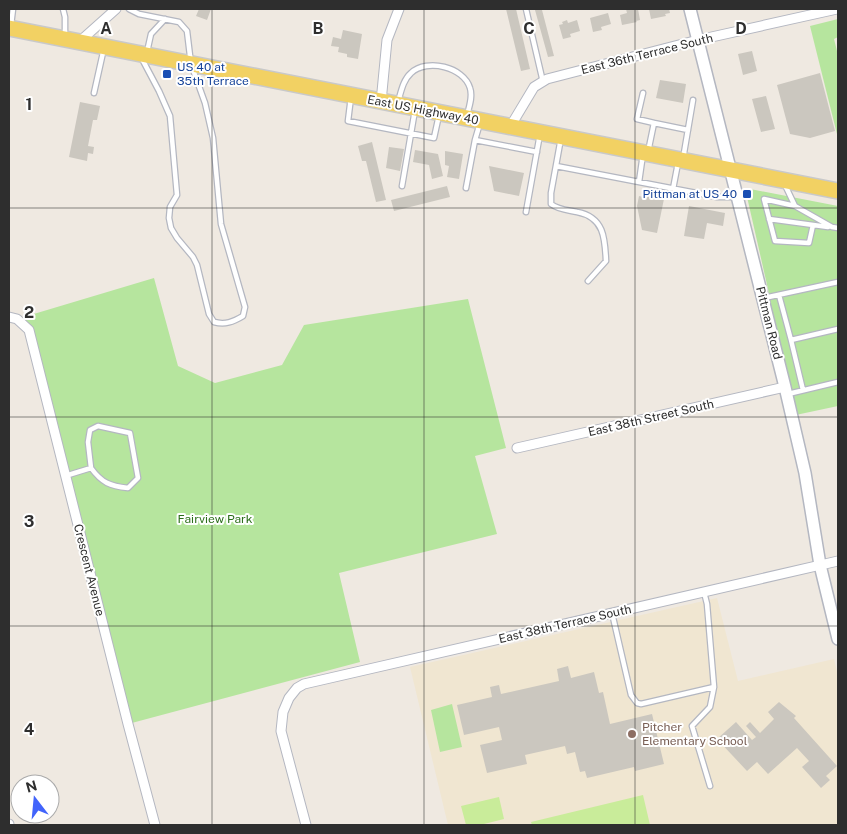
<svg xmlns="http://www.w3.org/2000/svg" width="847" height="834" font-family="'Public Sans',sans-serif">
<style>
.education{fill:#f0e6d1}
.green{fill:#b6e59e}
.pitch{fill:#c9ec9a}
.building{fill:#cbc7bf}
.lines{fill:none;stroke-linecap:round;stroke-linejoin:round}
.service-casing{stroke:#b4b7c1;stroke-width:7}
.minor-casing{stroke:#b4b7c1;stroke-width:11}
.tertiary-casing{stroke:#b4b7c1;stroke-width:14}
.primary-casing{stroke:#c9c9c9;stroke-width:18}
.service{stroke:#fff;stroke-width:4.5}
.minor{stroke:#fff;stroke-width:9}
.tertiary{stroke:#fff;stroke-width:11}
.primary{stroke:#f2d163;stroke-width:15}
.grid{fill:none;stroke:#2e2e2e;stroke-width:1;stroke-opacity:0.55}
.transit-dot{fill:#1a4fb4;stroke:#fff;stroke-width:2}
.education-dot{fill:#8d6e63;stroke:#fff;stroke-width:2}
.labels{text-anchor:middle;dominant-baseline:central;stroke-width:4;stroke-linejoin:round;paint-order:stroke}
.street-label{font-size:12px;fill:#2e2e2e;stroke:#fff}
.transit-label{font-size:12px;fill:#164399;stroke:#fff;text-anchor:start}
.park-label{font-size:12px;fill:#2c6e1b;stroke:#fff}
.education-label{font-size:12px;fill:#785e54;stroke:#fff;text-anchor:start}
.grid-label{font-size:16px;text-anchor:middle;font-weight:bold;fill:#2e2e2e;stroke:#fff;stroke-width:4;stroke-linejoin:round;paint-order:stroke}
</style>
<rect width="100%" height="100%" fill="#efe9e1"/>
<path class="education" d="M717,598L738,681L834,659L838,676V825H448L410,667Z"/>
<path class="green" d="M838,19V37L834,39L838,55V138L810,26Z
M745,188L838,206V406L791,416L768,289Z
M154,278L178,366L215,383L282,365L304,325L468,299L506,448L475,456L497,534L339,573L360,662L128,724L29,330L17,319Z
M452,704L462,747L440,752L431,710Z"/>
<path class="pitch" d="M643,795L650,825H532L531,822Z
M499,797L504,819L480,825H466L461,806Z"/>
<path class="building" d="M199,9H211L207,20L196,16Z
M506,9H516L530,69L521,71Z
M538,9H544L542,10L554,56L548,57L535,10Z
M626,9H638L640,20L636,21L637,22L622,25L620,15L627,13Z
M649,9H669L670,13L665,14L666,16L651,19Z
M608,13L611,24L601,27L602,30L593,32L590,18Z
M567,20L568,23L577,20L580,31L570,34L571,37L563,39L559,25L563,24L562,22Z
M343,30L362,34L358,59L347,57V54L338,52L339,47L331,46L333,37L341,39Z
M752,51L757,71L743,75L738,54Z
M820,73L835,131L810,138L790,134L777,85Z
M660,80L686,84L683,103L656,98Z
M766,96L775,129L761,132L752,99Z
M80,102L100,106L97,120H93L88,146L94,147L93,154L88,153L87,161L69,157Z
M372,142L386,200L376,202L366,161H362L358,146Z
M389,147L404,149L400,171L386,168Z
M415,150L438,154L443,176L432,179L429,165L413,162Z
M445,151L463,154L459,179L447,177L449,166L445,165Z
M489,166L524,173L519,196L494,191Z
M447,186L450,197L394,211L391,200Z
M649,191L665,194L657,233L642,230L637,206L639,196L647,198Z
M689,206L725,213L723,226L707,223L704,239L684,236Z
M568,666L571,678L594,672L599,693L603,692L610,724L652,714L664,764L635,771L634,767L587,778L585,771L580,772L575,752L567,754L565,746L525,755L527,764L487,773L480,745L502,740L499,727L464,735L457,705L492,697L490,687L499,685L501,694L559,681L557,669Z
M779,702L796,716L794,718L837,766L826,776L830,780L821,788L802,767L809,761L797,748L768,774L757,762L747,771L717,739L736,722L752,740L756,737L746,726L750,722L760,733L774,719L768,712Z"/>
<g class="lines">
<defs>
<path id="service" d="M63,9L65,17V35
M129,9L139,14L179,22L187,31L191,64L205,103L213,138L221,224L245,307L243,316C233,322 225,325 214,322L209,314L197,265L193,257L177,238L171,228L169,218L170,207L177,195L170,116L159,91L141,57
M526,9L543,82
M11,25L13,9
M147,52L151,34L165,19
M94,93L104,48
M643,93L637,119L654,123
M351,97L348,121L434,138L439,115
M398,102C401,92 403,80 411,73C427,58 464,67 470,88C473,97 469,107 467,115
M480,123L475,140L537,152
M561,138L551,193V204C559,210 568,210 577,212C604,217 605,238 606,261L588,281
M648,152L654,123L688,130
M683,159L693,100
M556,166L717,197H737
M639,182L643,154
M785,185L795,206L832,227L838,228
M402,186L415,110
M466,188L475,140
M673,189L678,163
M795,206L764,199L775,241L809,243L813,225
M526,212L540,134
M769,219L828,227
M779,295L791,340L838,329
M764,298L838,282
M791,340L803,390
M788,394L838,382
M65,476L91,468C102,483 110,486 128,488L138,478L130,433L98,426L90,430L88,442L91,468
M704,592L707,604L714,687L710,707L692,726L710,786
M612,613L631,695L637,703L641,704L714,687"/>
<path id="minor" d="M79,42L116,9
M381,102L387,40L399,9
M510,127L534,87L547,79L698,40L837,9
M9,317L17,319L29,330L128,724L155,825
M517,448L785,387
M9,824V825
M306,825L281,731L283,712L289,698L297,688L304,684L838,561"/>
<path id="tertiary" d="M690,9L785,387L805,473L820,565L838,639"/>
<path id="primary" d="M9,28L838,191"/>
</defs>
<use href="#service" class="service-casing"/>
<use href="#minor" class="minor-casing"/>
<use href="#tertiary" class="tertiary-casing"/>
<use href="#primary" class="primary-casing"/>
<use href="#service" class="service"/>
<use href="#minor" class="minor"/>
<use href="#tertiary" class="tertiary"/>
<use href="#primary" class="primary"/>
</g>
<path class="grid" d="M212,9V825M424,9V825M635,9V825M9,208H838M9,417H838M9,626H838"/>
<g class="transit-dot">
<rect x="162" y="69" width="10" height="10" rx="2.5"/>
<rect x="742" y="189" width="10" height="10" rx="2.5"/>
</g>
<circle class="education-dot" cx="632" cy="734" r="5"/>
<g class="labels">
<g class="street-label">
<text transform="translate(647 54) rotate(-14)">East 36th Terrace South</text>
<text transform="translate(423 110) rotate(11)">East US Highway 40</text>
<text transform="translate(769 323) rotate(76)">Pittman Road</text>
<text transform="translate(651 418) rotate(-13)">East 38th Street South</text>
<text transform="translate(89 570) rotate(76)">Crescent Avenue</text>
<text transform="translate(565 624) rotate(-13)">East 38th Terrace South</text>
</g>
<g class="transit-label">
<text x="177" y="67">US 40 at<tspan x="177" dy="14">35th Terrace</tspan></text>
<text x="737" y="194" text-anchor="end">Pittman at US 40</text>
</g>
<g class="park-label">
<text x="215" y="519">Fairview Park</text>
</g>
<g class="education-label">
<text x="642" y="727">Pitcher<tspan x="642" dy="14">Elementary School</tspan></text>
</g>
</g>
<g class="grid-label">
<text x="106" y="34">A</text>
<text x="318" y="34">B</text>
<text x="529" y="34">C</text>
<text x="741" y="34">D</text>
<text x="29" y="110">1</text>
<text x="29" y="318">2</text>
<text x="29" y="527">3</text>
<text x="29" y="735">4</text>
</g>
<rect width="847" height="834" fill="none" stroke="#2e2e2e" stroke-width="20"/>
<g transform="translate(35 799) rotate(344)"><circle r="24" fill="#ffffff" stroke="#ababab"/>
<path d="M0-4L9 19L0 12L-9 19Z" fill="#4264fb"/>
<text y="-8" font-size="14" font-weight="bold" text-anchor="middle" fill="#2e2e2e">N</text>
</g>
</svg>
